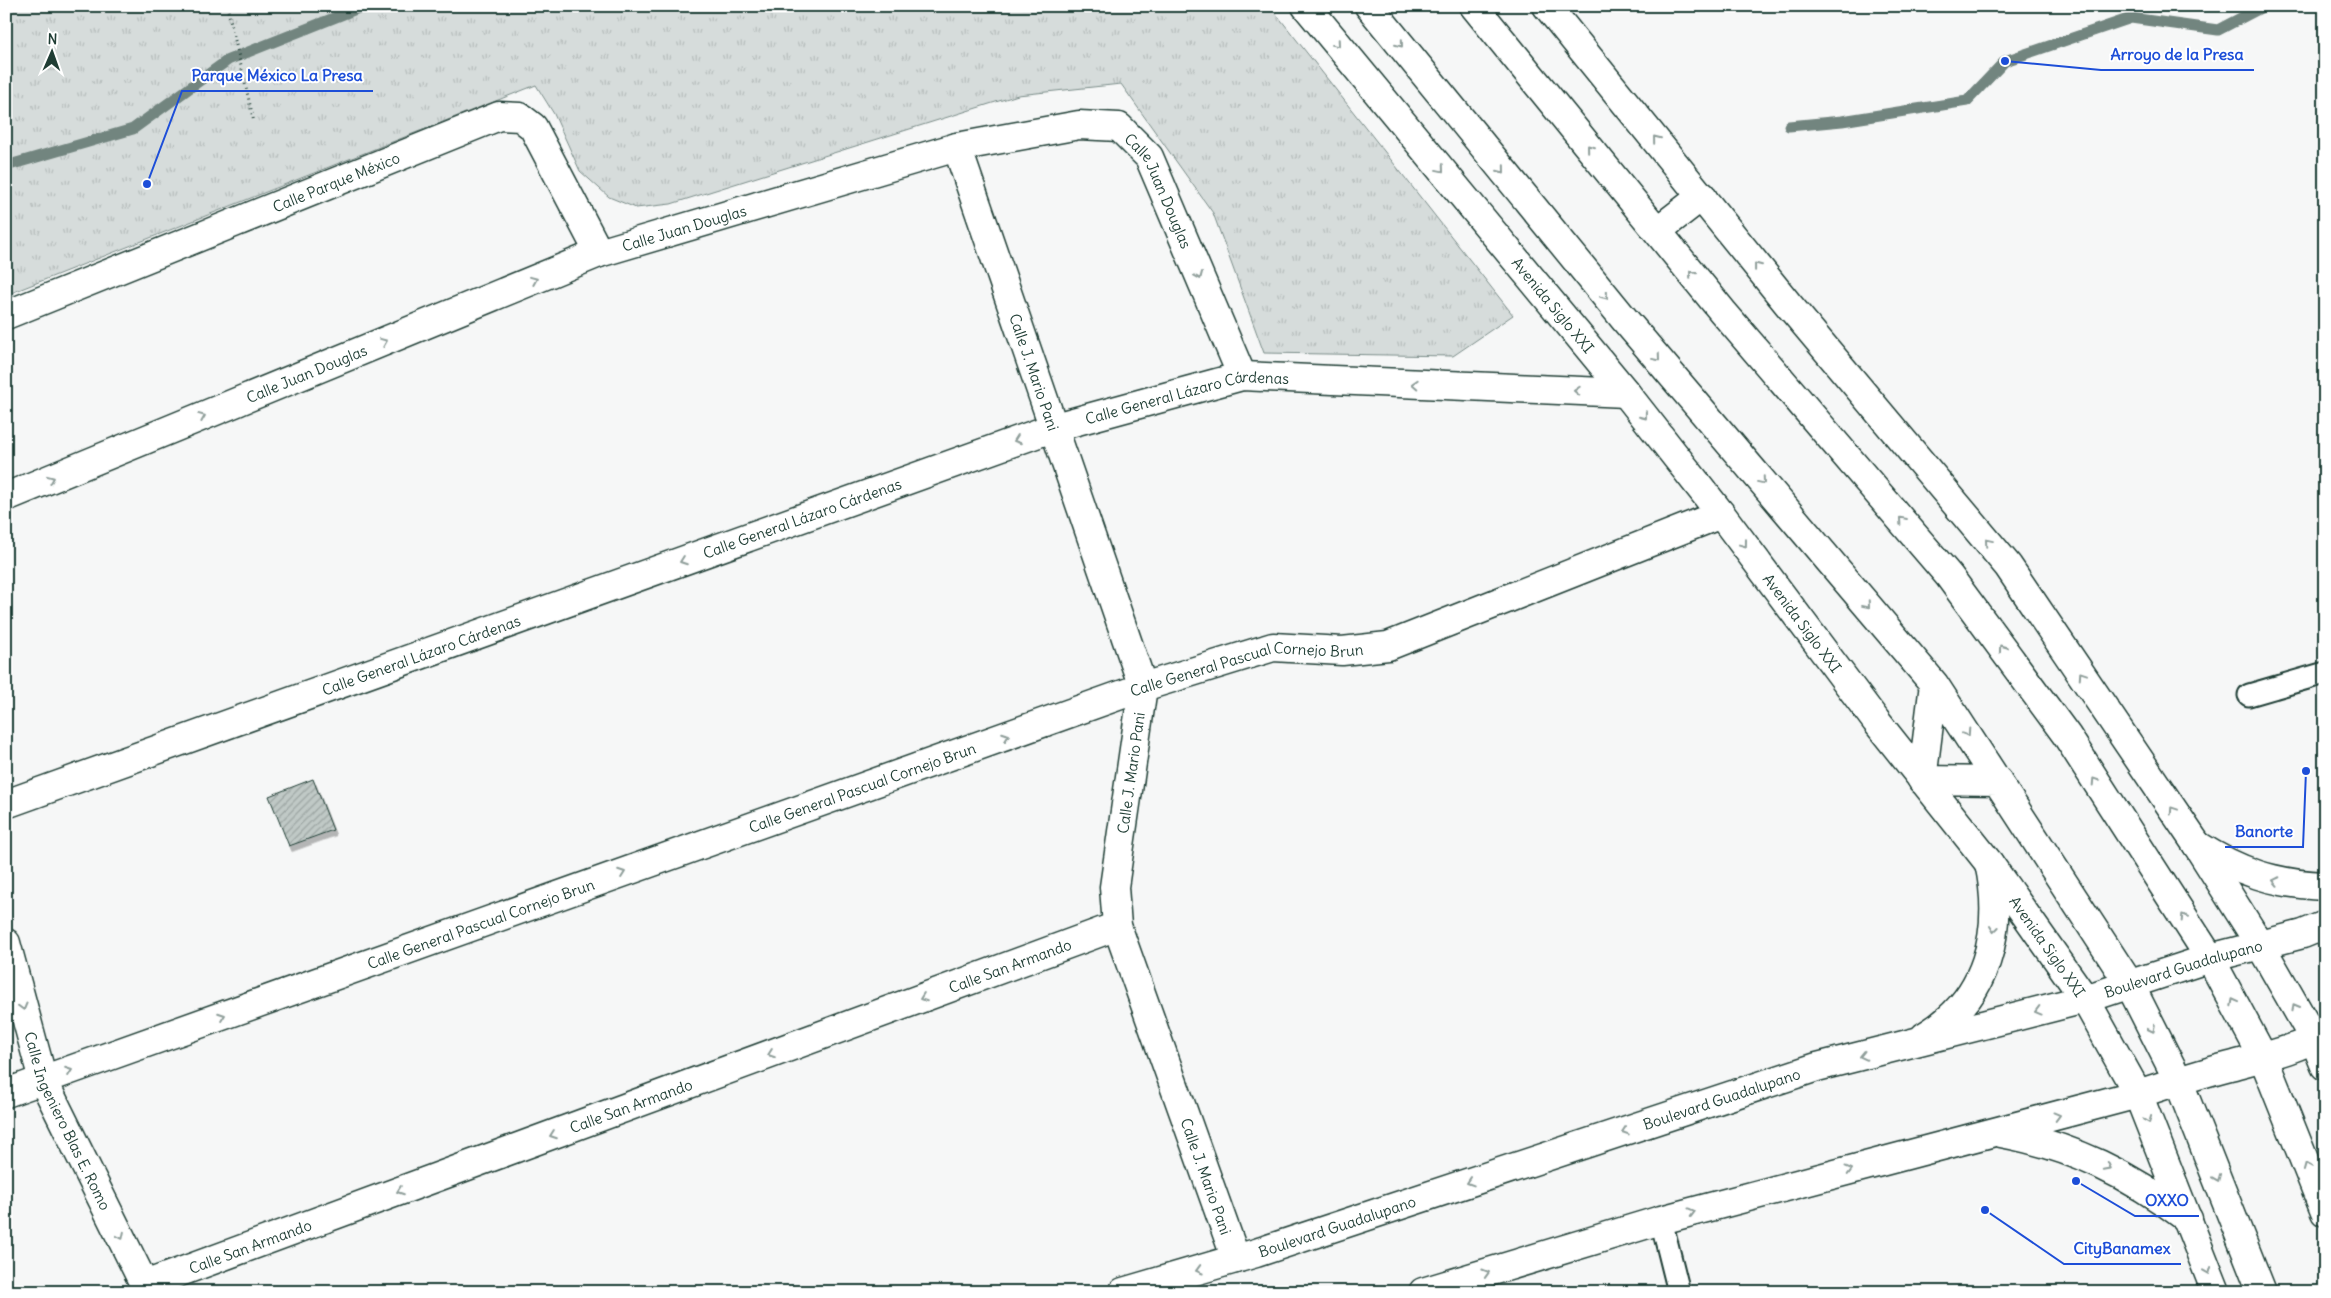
<svg xmlns="http://www.w3.org/2000/svg" width="2331" height="1298" font-family="Delius,sans-serif">
<style>
.park{fill:url(#park-tufts);stroke:#7a8c88}
.lines{fill:none;stroke-linecap:round;stroke-linejoin:round}
.stream{stroke:#72857f;stroke-width:11}
.building{fill:url(#building-hatch);stroke:#1f3d34;filter:url(#shadow)}
.service-casing{stroke:#1f3d34;stroke-width:25}
.minor-casing{stroke:#1f3d34;stroke-width:31}
.tertiary-casing{stroke:#1f3d34;stroke-width:31}
.secondary-casing{stroke:#1f3d34;stroke-width:31}
.trunk-casing{stroke:#1f3d34;stroke-width:31}
.path{stroke:#1f3d34;stroke-width:3;stroke-dasharray:1 4;stroke-linecap:butt}
.service{stroke:#fff;stroke-width:21}
.minor{stroke:#fff;stroke-width:28}
.tertiary{stroke:#fff;stroke-width:28}
.secondary{stroke:#fff;stroke-width:28}
.trunk{stroke:#fff;stroke-width:28}
.oneway{stroke:#8f9e9a}
.labels{text-anchor:middle;dominant-baseline:central;stroke-width:4;stroke-linejoin:round;paint-order:stroke}
.street-label{font-size:15px;fill:#1f3d34;stroke:#fff}
.leader{fill:none;stroke:#1d4ed8;stroke-width:2}
.callout-dot{fill:#1d4ed8;stroke:#fff;stroke-width:2}
.callout-label{font-size:16px;text-anchor:middle;font-weight:bold;fill:#1d4ed8;stroke:#fff;stroke-width:4;stroke-linejoin:round;paint-order:stroke}
</style>
<defs>
<pattern id="park-tufts" width="24" height="20" patternUnits="userSpaceOnUse" patternTransform="scale(1.25)"><rect width="24" height="20" fill="#d6dcdb"/><path d="M3 7l-1-3M5 7V3M7 7l1-3M15 17l-1-3M17 17v-4M19 17l1-3" fill="none" stroke="#b7bebd"/></pattern>
<pattern id="building-hatch" width="6" height="6" patternUnits="userSpaceOnUse" patternTransform="scale(1.25)"><rect width="6" height="6" fill="#c0c9c6"/><path d="M-1 1l2-2M0 6l6-6M5 7l2-2" fill="none" stroke="#9ba4a2"/></pattern>
<filter id="shadow"><feDropShadow dx="3" dy="5.5" stdDeviation="0" flood-color="#0004"/></filter>
</defs>
<rect width="100%" height="100%" fill="#f6f7f7"/>
<filter id="ink" filterUnits="userSpaceOnUse"><feTurbulence type="fractalNoise" baseFrequency=".02" numOctaves="2"/><feDisplacementMap in="SourceGraphic" scale="10" xChannelSelector="R" yChannelSelector="G"/><feConvolveMatrix kernelMatrix="1 2 1 2 8 2 1 2 1" color-interpolation-filters="sRGB"/></filter>
<g filter="url(#ink)">
<path class="park" d="M6,6H1270L1513,315L1453,356L1264,353L1213,213L1121,84L1018,95L671,204L636,208L609,197L580,171L554,114L536,85L6,295Z"/>
<g class="lines">
<path class="stream" d="M1789,126L1842,121L1967,101L2005,61L2131,18L2218,30L2264,6
M6,166L133,129L228,60L364,6"/>
</g>
<path class="building" d="M313,779L333,830L289,846L269,796Z"/>
<g class="lines">
<defs>
<path id="service" d="M2249,695L2325,673
M1661,1220L1679,1292"/>
<g id="minor">
<path id="s1" d="M957,147L1143,687L1114,887L1117,926L1236,1259"/>
<path id="s2" d="M6,315L499,116L520,117L533,127L599,253"/>
<path id="s3" d="M6,497L599,253L957,147L1079,125L1119,127L1149,157L1242,376"/>
<path id="s4" d="M6,804L1055,427L1242,376L1626,393"/>
<path id="s5" d="M6,943L43,1080L148,1292"/>
<path id="s6" d="M6,1093L1143,687L1273,647L1342,651L1388,646L1721,514"/>
<path id="s7" d="M145,1285L1117,926"/>
</g>
<g id="tertiary">
<path id="s8" d="M1306,6L1626,393L1721,514L1876,721L1989,863L2085,999L2138,1094L2216,1292"/>
<path d="M1547,6L1788,304L2008,566L2197,845L2259,943L2314,1039L2325,1066"/>
</g>
<g id="secondary">
<path d="M2197,845C2239,872 2275,884 2325,886"/>
<path d="M1925,1036C1988,999 2004,931 1989,863"/>
<path d="M2001,1133C2072,1146 2131,1175 2188,1219"/>
<path id="s9" d="M1123,1292L1256,1253L1817,1067L2085,999L2210,958L2303,934L2325,925"/>
<path d="M1423,1292L1661,1220L2138,1094C2168,1084 2199,1074 2230,1066C2262,1057 2296,1050 2325,1033"/>
</g>
<path id="trunk" d="M1369,6L1625,320L1934,684L2130,985L2178,1080L2262,1292
M1474,6L1723,312L1949,576L2067,736L2210,958L2263,1057L2325,1212
M1657,231L1702,196
M1934,684L1922,780L1998,781"/>
</defs>
<use href="#service" class="service-casing"/>
<use href="#minor" class="minor-casing"/>
<use href="#tertiary" class="tertiary-casing"/>
<use href="#secondary" class="secondary-casing"/>
<use href="#trunk" class="trunk-casing"/>
<path class="path" d="M227,6L254,122"/>
<use href="#service" class="service"/>
<use href="#minor" class="minor"/>
<use href="#tertiary" class="tertiary"/>
<use href="#secondary" class="secondary"/>
<use href="#trunk" class="trunk"/>
</g>
<defs><path id="oneway-chevron" d="M-2-3.5L2.5 0L-2 3.5" fill="none" stroke-width="1.6" stroke-linecap="round" stroke-linejoin="round" transform="scale(1.25)"/></defs>
<g class="oneway">
<use href="#oneway-chevron" transform="translate(1337 44) rotate(50)"/>
<use href="#oneway-chevron" transform="translate(1400 44) rotate(51)"/>
<use href="#oneway-chevron" transform="translate(1656 139) rotate(-129)"/>
<use href="#oneway-chevron" transform="translate(1590 148) rotate(-129)"/>
<use href="#oneway-chevron" transform="translate(1441 169) rotate(50)"/>
<use href="#oneway-chevron" transform="translate(1502 170) rotate(51)"/>
<use href="#oneway-chevron" transform="translate(1757 266) rotate(-128)"/>
<use href="#oneway-chevron" transform="translate(1692 274) rotate(-129)"/>
<use href="#oneway-chevron" transform="translate(1199 276) rotate(67)"/>
<use href="#oneway-chevron" transform="translate(534 280) rotate(-22)"/>
<use href="#oneway-chevron" transform="translate(1605 296) rotate(51)"/>
<use href="#oneway-chevron" transform="translate(384 342) rotate(-22)"/>
<use href="#oneway-chevron" transform="translate(1657 358) rotate(50)"/>
<use href="#oneway-chevron" transform="translate(1415 384) rotate(-177)"/>
<use href="#oneway-chevron" transform="translate(1577 391) rotate(-177)"/>
<use href="#oneway-chevron" transform="translate(1644 416) rotate(52)"/>
<use href="#oneway-chevron" transform="translate(202 417) rotate(-22)"/>
<use href="#oneway-chevron" transform="translate(1017 440) rotate(160)"/>
<use href="#oneway-chevron" transform="translate(51 479) rotate(-22)"/>
<use href="#oneway-chevron" transform="translate(1762 481) rotate(50)"/>
<use href="#oneway-chevron" transform="translate(1902 520) rotate(-131)"/>
<use href="#oneway-chevron" transform="translate(1988 542) rotate(-130)"/>
<use href="#oneway-chevron" transform="translate(1744 544) rotate(53)"/>
<use href="#oneway-chevron" transform="translate(683 561) rotate(160)"/>
<use href="#oneway-chevron" transform="translate(1867 605) rotate(50)"/>
<use href="#oneway-chevron" transform="translate(2002 648) rotate(-126)"/>
<use href="#oneway-chevron" transform="translate(2082 675) rotate(-124)"/>
<use href="#oneway-chevron" transform="translate(1967 733) rotate(57)"/>
<use href="#oneway-chevron" transform="translate(1006 736) rotate(-20)"/>
<use href="#oneway-chevron" transform="translate(2095 781) rotate(-123)"/>
<use href="#oneway-chevron" transform="translate(2173 810) rotate(-124)"/>
<use href="#oneway-chevron" transform="translate(622 873) rotate(-20)"/>
<use href="#oneway-chevron" transform="translate(2276 881) rotate(-168)"/>
<use href="#oneway-chevron" transform="translate(2184 917) rotate(-123)"/>
<use href="#oneway-chevron" transform="translate(1994 929) rotate(97)"/>
<use href="#oneway-chevron" transform="translate(923 998) rotate(160)"/>
<use href="#oneway-chevron" transform="translate(2234 1002) rotate(-118)"/>
<use href="#oneway-chevron" transform="translate(23 1007) rotate(75)"/>
<use href="#oneway-chevron" transform="translate(2295 1007) rotate(-120)"/>
<use href="#oneway-chevron" transform="translate(2038 1011) rotate(165)"/>
<use href="#oneway-chevron" transform="translate(222 1016) rotate(-20)"/>
<use href="#oneway-chevron" transform="translate(2152 1029) rotate(63)"/>
<use href="#oneway-chevron" transform="translate(771 1054) rotate(160)"/>
<use href="#oneway-chevron" transform="translate(1863 1056) rotate(167)"/>
<use href="#oneway-chevron" transform="translate(69 1071) rotate(-20)"/>
<use href="#oneway-chevron" transform="translate(2057 1116) rotate(-15)"/>
<use href="#oneway-chevron" transform="translate(2148 1120) rotate(68)"/>
<use href="#oneway-chevron" transform="translate(1625 1131) rotate(162)"/>
<use href="#oneway-chevron" transform="translate(553 1135) rotate(160)"/>
<use href="#oneway-chevron" transform="translate(2307 1166) rotate(-112)"/>
<use href="#oneway-chevron" transform="translate(2108 1167) rotate(27)"/>
<use href="#oneway-chevron" transform="translate(1849 1170) rotate(-15)"/>
<use href="#oneway-chevron" transform="translate(2217 1178) rotate(68)"/>
<use href="#oneway-chevron" transform="translate(1470 1182) rotate(162)"/>
<use href="#oneway-chevron" transform="translate(400 1191) rotate(160)"/>
<use href="#oneway-chevron" transform="translate(1692 1212) rotate(-15)"/>
<use href="#oneway-chevron" transform="translate(121 1236) rotate(64)"/>
<use href="#oneway-chevron" transform="translate(1199 1270) rotate(164)"/>
<use href="#oneway-chevron" transform="translate(2208 1271) rotate(68)"/>
<use href="#oneway-chevron" transform="translate(1486 1273) rotate(-17)"/>
</g>
</g>
<g class="labels">
<g class="street-label">
<text stroke="none"><textPath href="#s2" startOffset="356">Calle Parque México</textPath></text>
<text stroke="none"><textPath href="#s3" startOffset="1255">Calle Juan Douglas</textPath></text>
<text stroke="none"><textPath href="#s3" startOffset="730">Calle Juan Douglas</textPath></text>
<text stroke="none"><textPath href="#s8" startOffset="388">Avenida Siglo XXI</textPath></text>
<text stroke="none"><textPath href="#s1" startOffset="238">Calle J. Mario Pani</textPath></text>
<text stroke="none"><textPath href="#s3" startOffset="325">Calle Juan Douglas</textPath></text>
<text stroke="none"><textPath href="#s4" startOffset="1251">Calle General Lázaro Cárdenas</textPath></text>
<text stroke="none"><textPath href="#s4" startOffset="846">Calle General Lázaro Cárdenas</textPath></text>
<text stroke="none"><textPath href="#s8" startOffset="792">Avenida Siglo XXI</textPath></text>
<text stroke="none"><textPath href="#s4" startOffset="441">Calle General Lázaro Cárdenas</textPath></text>
<text stroke="none"><textPath href="#s6" startOffset="1314">Calle General Pascual Cornejo Brun</textPath></text>
<text transform="translate(1131 773) rotate(-82)">Calle J. Mario Pani</text>
<text stroke="none"><textPath href="#s6" startOffset="909">Calle General Pascual Cornejo Brun</textPath></text>
<text stroke="none"><textPath href="#s6" startOffset="504">Calle General Pascual Cornejo Brun</textPath></text>
<text stroke="none"><textPath href="#s8" startOffset="1198">Avenida Siglo XXI</textPath></text>
<text stroke="none"><textPath href="#s7" startOffset="922">Calle San Armando</textPath></text>
<text stroke="none"><textPath href="#s9" startOffset="1109">Boulevard Guadalupano</textPath></text>
<text stroke="none"><textPath href="#s9" startOffset="629">Boulevard Guadalupano</textPath></text>
<text stroke="none"><textPath href="#s7" startOffset="518">Calle San Armando</textPath></text>
<text stroke="none"><textPath href="#s5" startOffset="189">Calle Ingeniero Blas E. Romo</textPath></text>
<text stroke="none"><textPath href="#s1" startOffset="1078">Calle J. Mario Pani</textPath></text>
<text stroke="none"><textPath href="#s9" startOffset="224">Boulevard Guadalupano</textPath></text>
<text stroke="none"><textPath href="#s7" startOffset="112">Calle San Armando</textPath></text>
</g>
</g>
<path class="leader" d="M2005 61L2101 70H2254M147 184L182 91H373M2306 771L2303 847H2225M2076 1181L2135 1216H2199M1985 1210L2064 1264H2181"/>
<g class="callout-dot">
<circle cx="2005" cy="61" r="5"/>
<circle cx="147" cy="184" r="5"/>
<circle cx="2306" cy="771" r="5"/>
<circle cx="2076" cy="1181" r="5"/>
<circle cx="1985" cy="1210" r="5"/>
</g>
<g class="callout-label">
<text x="2177" y="60">Arroyo de la Presa</text>
<text x="277" y="81">Parque México La Presa</text>
<text x="2264" y="837">Banorte</text>
<text x="2167" y="1206">OXXO</text>
<text x="2122" y="1254">CityBanamex</text>
</g>
<rect width="2331" height="1298" fill="none" stroke="#fff" stroke-width="25"/>
<rect x="12" y="12" width="2306" height="1273" fill="none" stroke="#1f3d34" stroke-width="2" filter="url(#ink)"/>
<g transform="translate(52 52) rotate(2)" stroke="#ffffff" stroke-width="4" paint-order="stroke">
<path d="M0-4L9 19L0 12L-9 19Z" fill="#1f3d34"/>
<text y="-8" font-size="14" font-weight="bold" text-anchor="middle" fill="#1f3d34">N</text>
</g>
</svg>
